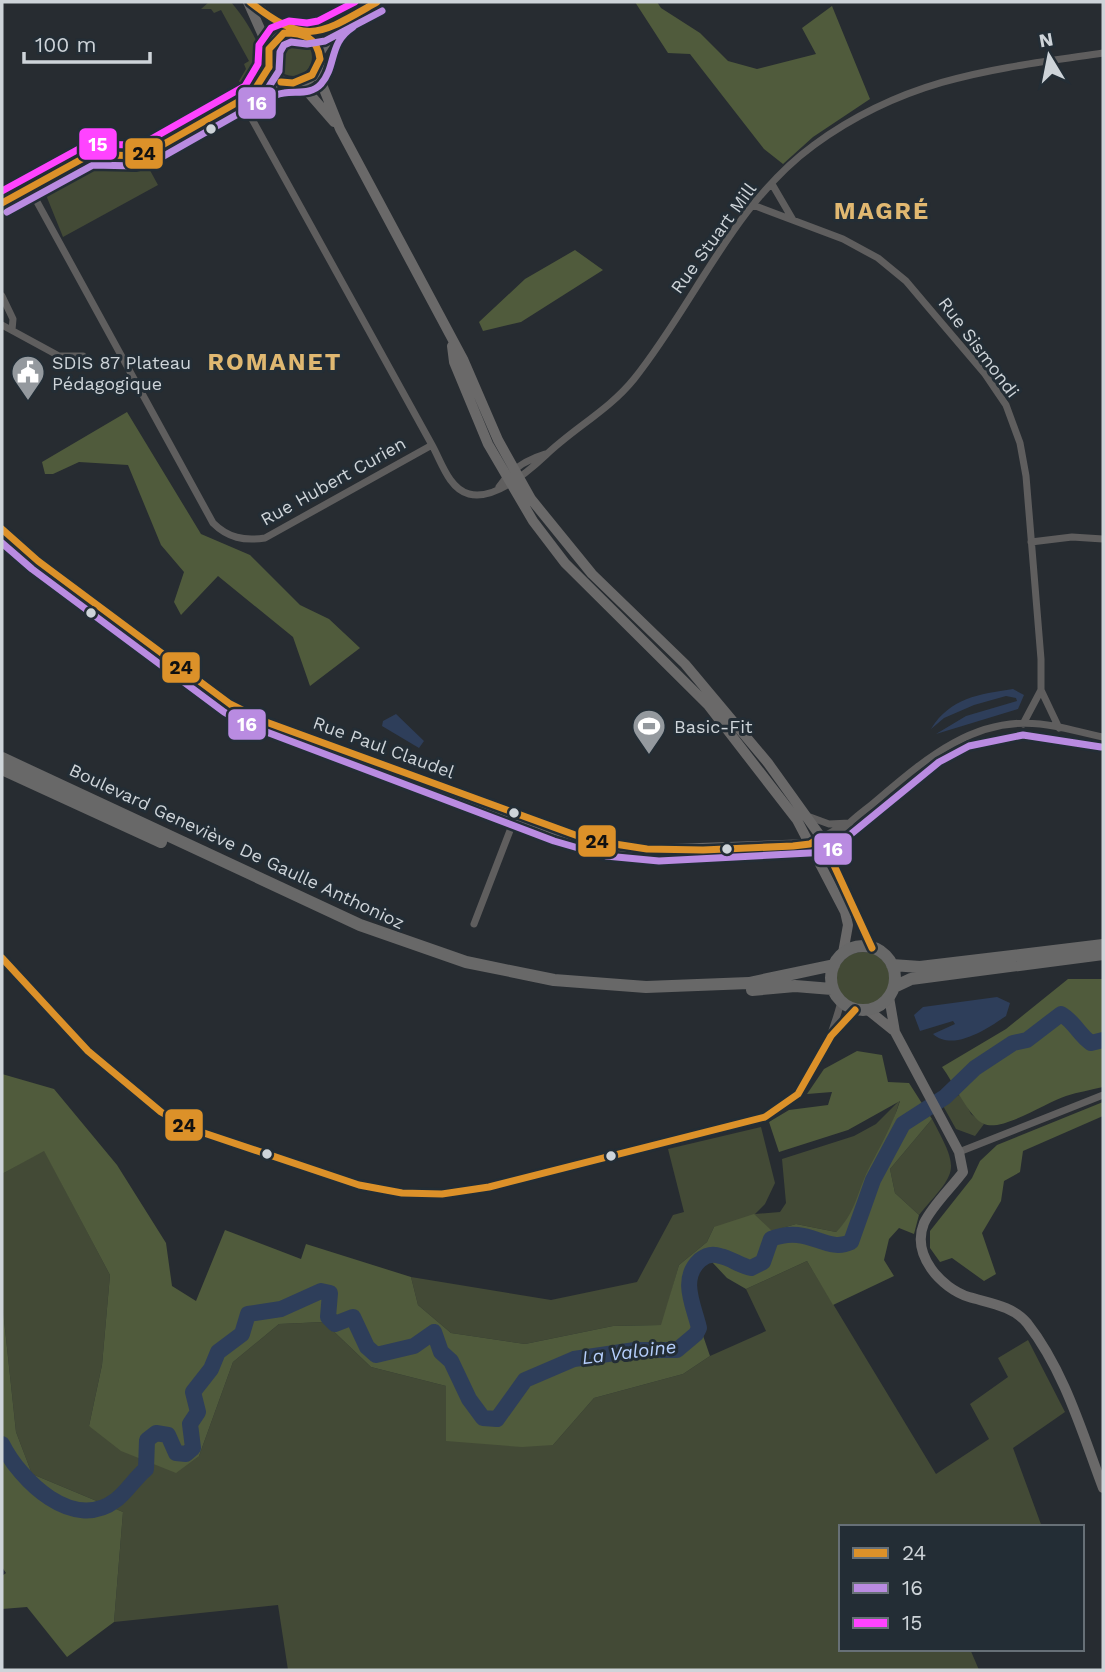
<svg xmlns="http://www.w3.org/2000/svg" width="1105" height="1672" font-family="'Work Sans',sans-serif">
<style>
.green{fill:#434a36}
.forest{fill:#505b3c}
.water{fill:#2e3e5a}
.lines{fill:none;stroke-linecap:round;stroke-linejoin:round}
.river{stroke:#2e3e5a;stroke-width:16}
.street{stroke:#5f5e5e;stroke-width:7}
.secondary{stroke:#6a6969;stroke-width:10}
.primary{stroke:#686868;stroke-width:12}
.bus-1-casing{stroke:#232d35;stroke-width:12}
.bus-2-casing{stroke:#232d35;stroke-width:12}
.bus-3-casing{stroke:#232d35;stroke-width:12}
.bus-1{stroke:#dc9129;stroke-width:7}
.bus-2{stroke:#b98be1;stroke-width:7}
.bus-3{stroke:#ff43ff;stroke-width:7}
.bus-dot{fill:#ced4d9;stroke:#232d35;stroke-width:2.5}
.labels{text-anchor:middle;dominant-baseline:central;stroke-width:6;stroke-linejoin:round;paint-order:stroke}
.street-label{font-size:18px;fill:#ced4d9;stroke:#232d35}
.poi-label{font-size:18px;fill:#ced4d9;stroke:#232d35;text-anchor:start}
.water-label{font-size:19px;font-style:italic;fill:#b6cffd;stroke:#232d35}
.district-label{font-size:24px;font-weight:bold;letter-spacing:2px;fill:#e0b871;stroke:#232d35}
.line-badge{stroke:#232d35;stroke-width:2.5}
.badge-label{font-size:19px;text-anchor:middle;font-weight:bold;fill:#fff}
.pale-badge-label{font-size:19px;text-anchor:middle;font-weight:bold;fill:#111}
</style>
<rect width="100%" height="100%" fill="#272c31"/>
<path class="green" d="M209,2H231C243,16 274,58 256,77C254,80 247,83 243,87L239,81L246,69L244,64L249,61L221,10L214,13L211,9H201Z
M274 57a19 19 0 1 1 38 0a19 19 0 1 1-38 0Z
M97,161L146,163L158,185L63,237L46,195L63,179Z
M836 979a27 27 0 1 1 54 0a27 27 0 1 1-54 0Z
M961,1094L971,1114L984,1124L975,1136L956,1129L942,1104Z
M900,1100L887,1140L868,1171L850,1218L836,1232L796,1224L772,1231L714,1227L707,1242L679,1265L662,1325L613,1326L525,1344L451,1333L418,1305L411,1277L551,1300L637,1282L673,1215L684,1212L668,1149L761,1127L775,1183L765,1204L755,1214L780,1212L786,1203L782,1159L854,1136L876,1124Z
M932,1119C961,1173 957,1170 919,1215L895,1193L890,1169Z
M44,1150L110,1275L102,1365L89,1426L199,1456L233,1362L279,1324L324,1322L371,1367L446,1386L553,1445L594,1398L683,1374L710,1356L766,1331L746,1289L807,1261L936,1474L989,1439L970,1404L1008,1377L998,1358L1028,1340L1065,1412L1013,1448L1042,1527H841V1649H970L979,1670H288L278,1605L114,1622L123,1512L32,1474L16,1432L2,1301V1174Z"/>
<path class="forest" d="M635,2H657L661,8L700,33L728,61L757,69L816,54L802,28L832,6L870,99L813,137L783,164L764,149L690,54L668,53Z
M575,250L603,270L521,322L483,331L479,322L525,279Z
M127,412L201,534L250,555L300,605L329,619L360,648L310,686L293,637L218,576L181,615L174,602L184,572L161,545L128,465L79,462L53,474H45L42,462Z
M1068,979H1103V1087C1091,1090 1078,1092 1066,1096C1047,1102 1002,1132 984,1124C969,1118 953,1081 942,1067L1006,1029Z
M857,1051L882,1055L888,1082L909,1083L932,1119L890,1169L895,1193L919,1215L914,1234L899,1228L889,1239L884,1260L894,1276L833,1305L807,1261L746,1289L727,1278L712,1262L701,1266L684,1280L710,1356L683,1374L594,1398L553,1445L522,1447L446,1441V1386L371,1367L324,1322L279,1324L233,1362L199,1456L176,1473L121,1451L89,1426L102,1365L110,1275L44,1151L2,1174V1074L54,1089L117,1165L166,1243L172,1286L196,1301L225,1230L301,1259L306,1244L411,1277L418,1305L451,1333L525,1344L613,1326L661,1325L679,1265L707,1242L714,1227L754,1214L772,1231L796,1224L836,1232C855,1214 857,1193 868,1170C880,1147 892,1126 900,1101L848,1130L779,1152L769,1122L789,1110L828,1105L832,1092L807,1094L824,1069Z
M1103,1102V1116L1023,1151L1020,1172L1004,1181L1001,1201L982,1233L996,1274L984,1281L952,1258L940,1262L930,1248V1231L972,1178L980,1161L997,1145Z
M2,1301L16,1432L32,1474L123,1512L114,1622L67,1657L27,1607L2,1609V1576L6,1573L2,1567Z"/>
<path class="water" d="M1013,689L1024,695L1018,709L936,734L966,716L1017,701L1016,698L1006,696L974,705L944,718L931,729C950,698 979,694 1013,689Z
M396,714L424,741L419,748L382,726L383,721Z
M997,997L1010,1003L1006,1016C987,1029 953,1052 933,1034L955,1024L953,1021L920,1031L914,1015L923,1007Z"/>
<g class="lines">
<path class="river" d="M2,1444C20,1480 73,1533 116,1500C126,1493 135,1478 146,1469L147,1440L156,1433L168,1435L176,1453L186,1454L193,1448L190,1424L198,1412L193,1392L211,1369L218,1352L242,1334L248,1314L281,1309L321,1291L330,1293L328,1317L335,1324L353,1317L367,1347L376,1355L414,1346L434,1332L441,1352L451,1361L469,1399L483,1418L497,1419L525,1380L574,1359L635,1350H677L696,1334L699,1328C694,1306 679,1279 700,1260C706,1255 712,1253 720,1256C731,1258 740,1266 751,1268L763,1262L771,1239C809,1224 825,1254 851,1242L873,1180L903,1124L945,1097L975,1068L1013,1043L1027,1040L1061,1014C1074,1021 1079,1035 1091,1043L1103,1040"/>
<path class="street" d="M253,93L269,67
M772,184L793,220
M30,189L213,523C228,538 244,541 265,538L432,445L242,101
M2,203L91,154L135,156L150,152L252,94L281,82
M753,205L843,239L878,258L906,281L928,307L985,374L1006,405L1020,443L1026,476L1041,659V690L1023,724
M2,296L13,319L12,330
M2,325L59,356H83
M432,445C441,461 449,489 469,494C495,501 529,471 546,455C574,428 609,410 634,379C695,303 733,204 814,145C907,77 994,69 1103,53
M499,487C510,470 525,460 545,454
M1031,542L1072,537L1103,539
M1041,690L1059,728
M810,817L829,824L850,823
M810,844L846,824
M833,856C831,834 855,818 870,806C919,765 970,716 1040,724C1061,726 1082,733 1103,737
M474,924L516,815
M2,958C59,1018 113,1089 189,1128L359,1185L402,1193L442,1194L489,1187L765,1117C809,1092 828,1050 841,1002
M834,1033L855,1010
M959,1152L1103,1095"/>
<path class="secondary" d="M248,2L269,49
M251,2L290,31
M268 58a26 26 0 1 1 52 0a26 26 0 1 1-52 0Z
M307,34L338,24L377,2
M320,52L337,25
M317,72L340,129L463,359L498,440L531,499L592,574L685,664L768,763L821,837L872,948
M300,83L334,122
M452,346L454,362L488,444L533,521L565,563L708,705L797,820L845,912L848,925L843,953
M2,529L38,561L230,704L266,722L558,831L608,846L642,850L810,844
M889,997L895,1032L959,1152L963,1172C951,1188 932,1206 924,1223C911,1255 941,1288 969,1297C989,1303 1013,1306 1027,1323C1064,1370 1082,1432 1103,1488
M868,1010L893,1030"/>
<path class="primary" d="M2,758L360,925L466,962L554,980L646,987L749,983L834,965
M2,769L161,842
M831 978a32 32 0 1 1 64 0a32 32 0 1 1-64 0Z
M892,965L920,967L1103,945
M894,987L911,979L1103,954
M752,990L795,986L832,989"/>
<defs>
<path id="bus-1" d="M250,2C307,47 319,35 377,2
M269,67V49L284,33C304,33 317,37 320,59L312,75L293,83L281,82
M2,203L91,154L135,156L150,152L252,94L269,67
M2,529L38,561L230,704L266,722L589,840L647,849L703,850L793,846L810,844L821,837
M821,837L872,948
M2,958L88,1051L161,1112L189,1128L359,1185L402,1193L442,1194L489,1187L765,1117L798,1094L831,1036L855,1010"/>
<path id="bus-2" d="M248,109C259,104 273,94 284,93C297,91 311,95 321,84C337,66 328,43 353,27
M7,212L93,165L136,166L155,161L259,102L279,71L280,52L284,45L291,42L307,44L325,41L382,11
M2,543L32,569L224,712L243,723L554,841L606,856L659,861L829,852L939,762L969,746L1023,735L1101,747"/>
<path id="bus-3" d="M2,191L88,144L134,145L146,142L245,86L258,64L259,45L271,28L289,21L307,23L318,21L355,2"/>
</defs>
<use href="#bus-1" class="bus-1-casing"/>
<use href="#bus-2" class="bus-2-casing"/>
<use href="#bus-3" class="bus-3-casing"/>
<use href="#bus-1" class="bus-1"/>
<use href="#bus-2" class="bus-2"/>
<use href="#bus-3" class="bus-3"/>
</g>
<defs>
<symbol id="civic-pin" viewBox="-11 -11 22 30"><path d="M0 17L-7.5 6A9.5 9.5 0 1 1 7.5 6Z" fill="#94999e" stroke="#232d35"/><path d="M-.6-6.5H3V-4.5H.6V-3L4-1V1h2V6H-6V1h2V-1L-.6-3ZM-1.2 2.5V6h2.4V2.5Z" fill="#fff"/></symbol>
<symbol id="stadium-pin" viewBox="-11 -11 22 30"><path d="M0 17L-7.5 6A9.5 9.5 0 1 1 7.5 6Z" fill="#94999e" stroke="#232d35"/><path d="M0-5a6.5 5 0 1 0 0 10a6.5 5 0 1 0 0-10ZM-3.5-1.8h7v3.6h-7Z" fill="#fff"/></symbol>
</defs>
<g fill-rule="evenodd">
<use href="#civic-pin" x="9" y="353" width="38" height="52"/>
<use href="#stadium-pin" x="630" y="707" width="38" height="52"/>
</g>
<g class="bus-dot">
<circle cx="211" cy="129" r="6"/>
<circle cx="91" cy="613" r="6"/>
<circle cx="514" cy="813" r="6"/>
<circle cx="727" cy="849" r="6"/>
<circle cx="267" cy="1154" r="6"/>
<circle cx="611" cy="1156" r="6"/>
</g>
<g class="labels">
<g class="street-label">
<text transform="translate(713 238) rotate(-54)">Rue Stuart Mill</text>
<text transform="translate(979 347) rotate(53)">Rue Sismondi</text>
<text transform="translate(333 481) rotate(-29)">Rue Hubert Curien</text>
<text transform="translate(384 747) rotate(20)">Rue Paul Claudel</text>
<text transform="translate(237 846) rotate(25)">Boulevard Geneviève De Gaulle Anthonioz</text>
</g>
<g class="poi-label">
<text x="52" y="362">SDIS 87 Plateau<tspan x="52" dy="21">Pédagogique</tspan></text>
<text x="674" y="726">Basic-Fit</text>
</g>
<g class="water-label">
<text transform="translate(629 1352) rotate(-7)">La Valoine</text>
</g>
<g class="district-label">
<text x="882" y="211">MAGRÉ</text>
<text x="275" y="362">ROMANET</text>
</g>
</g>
<g class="line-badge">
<rect x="237" y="86" width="40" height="34" rx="7" fill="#b98be1"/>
<rect x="78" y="127" width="40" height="34" rx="7" fill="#ff43ff"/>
<rect x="124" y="137" width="40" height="33" rx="7" fill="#dc9129"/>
<rect x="161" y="651" width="40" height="33" rx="7" fill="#dc9129"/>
<rect x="227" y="708" width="40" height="33" rx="7" fill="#b98be1"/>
<rect x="577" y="824" width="40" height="34" rx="7" fill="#dc9129"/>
<rect x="813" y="832" width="40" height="34" rx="7" fill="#b98be1"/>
<rect x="164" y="1108" width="40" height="34" rx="7" fill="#dc9129"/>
</g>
<g class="badge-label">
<text x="257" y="110">16</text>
<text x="98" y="151">15</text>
<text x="247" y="731">16</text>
<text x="833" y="856">16</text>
</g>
<g class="pale-badge-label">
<text x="144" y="160">24</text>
<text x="181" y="674">24</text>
<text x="597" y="848">24</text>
<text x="184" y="1132">24</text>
</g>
<rect width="1105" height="1672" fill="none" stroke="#ced4d9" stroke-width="7"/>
<rect x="839" y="1525" width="245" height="126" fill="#232d35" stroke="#677077" stroke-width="2"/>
<rect x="853" y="1548" width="35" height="10" fill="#dc9129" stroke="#677077" stroke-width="2"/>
<text x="902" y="1560" font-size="21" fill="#ced4d9">24</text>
<rect x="853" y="1583" width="35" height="10" fill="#b98be1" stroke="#677077" stroke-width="2"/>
<text x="902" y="1595" font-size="21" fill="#ced4d9">16</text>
<rect x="853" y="1618" width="35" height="10" fill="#ff43ff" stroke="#677077" stroke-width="2"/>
<text x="902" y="1630" font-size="21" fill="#ced4d9">15</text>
<g transform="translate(1049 56) rotate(350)" stroke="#232d35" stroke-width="5" paint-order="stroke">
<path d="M0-5L12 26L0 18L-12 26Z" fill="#ced4d9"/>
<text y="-10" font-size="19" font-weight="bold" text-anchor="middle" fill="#ced4d9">N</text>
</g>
<path d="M24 52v10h126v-10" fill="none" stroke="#ced4d9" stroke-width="3.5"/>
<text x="35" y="52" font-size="21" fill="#ced4d9" stroke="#232d35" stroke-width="5" paint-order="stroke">100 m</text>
</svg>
